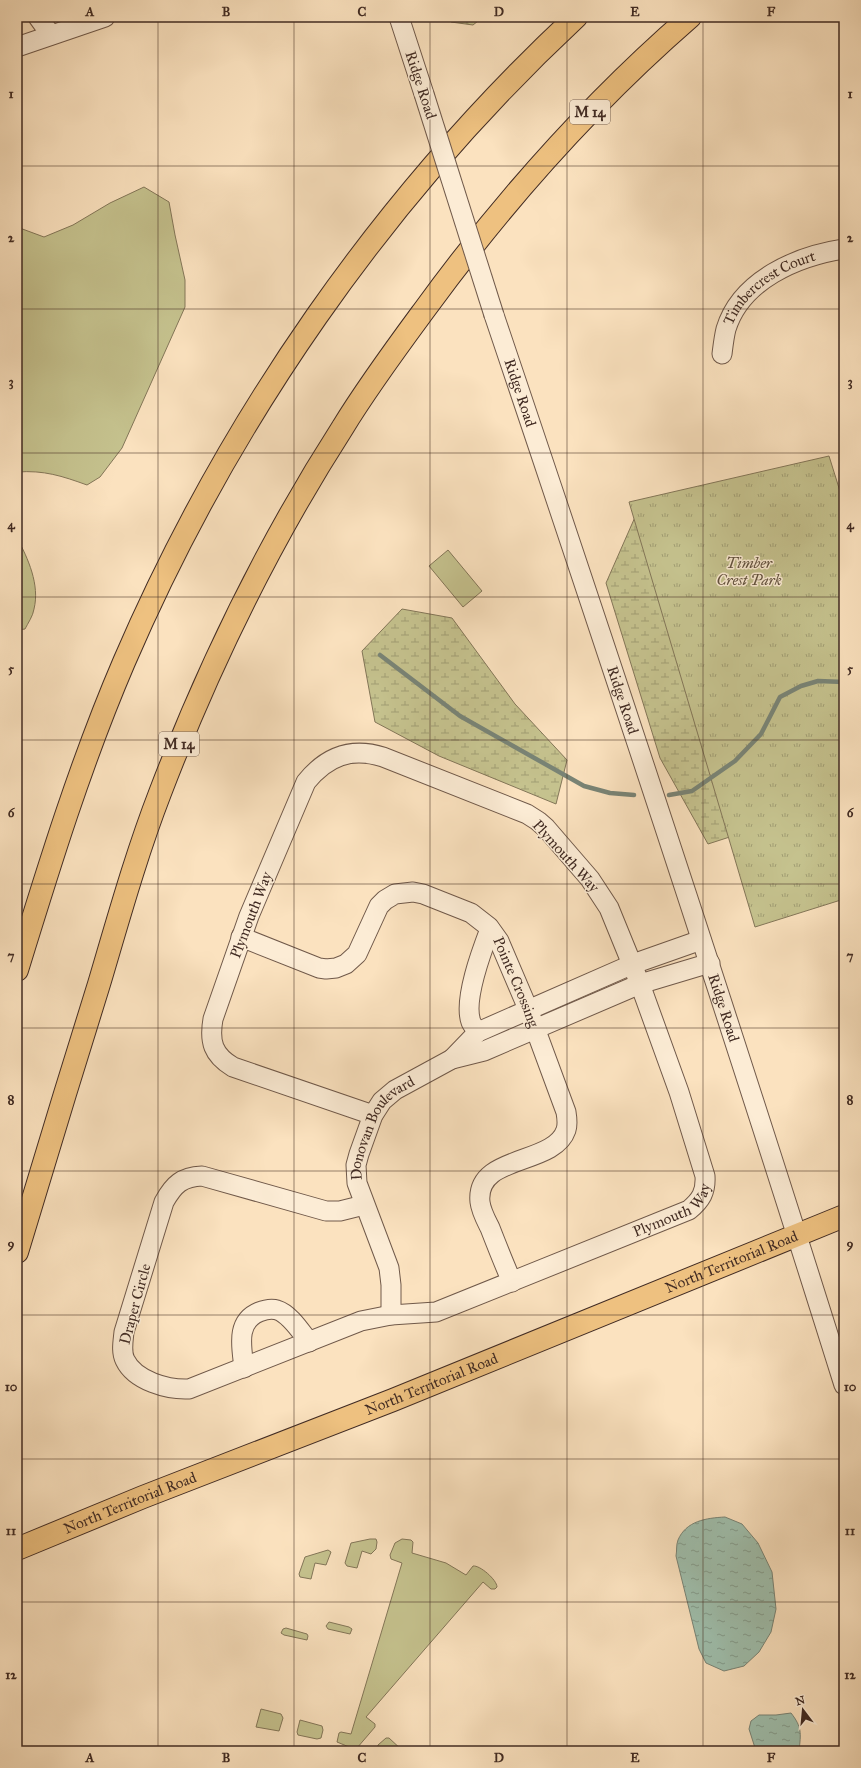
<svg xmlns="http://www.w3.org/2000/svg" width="861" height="1768" font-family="'IM FELL Great Primer',serif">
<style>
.green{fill:#c5c28e;stroke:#837658}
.forest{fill:url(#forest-firs);stroke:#837658}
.wetland{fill:url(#wetland-marsh);stroke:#837658}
.park{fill:url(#park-tufts);stroke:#837658}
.water{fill:url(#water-ripples);stroke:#798476}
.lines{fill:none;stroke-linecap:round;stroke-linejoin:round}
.stream{stroke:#798476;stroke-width:4.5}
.minor-casing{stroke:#70594a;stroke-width:21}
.major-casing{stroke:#412b23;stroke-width:24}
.highway-casing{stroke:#412b23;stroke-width:24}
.minor{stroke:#fcecd5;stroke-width:19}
.major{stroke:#eec180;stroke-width:22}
.highway{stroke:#eec180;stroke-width:22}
.minor-bridge-casing{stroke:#70594a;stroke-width:21;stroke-linecap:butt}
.minor-bridge{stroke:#fcecd5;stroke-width:19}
.grid{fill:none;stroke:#412b23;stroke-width:1;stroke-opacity:0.55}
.labels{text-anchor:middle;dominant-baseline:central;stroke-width:3;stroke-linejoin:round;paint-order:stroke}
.shield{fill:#fcecd5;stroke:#796558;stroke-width:1}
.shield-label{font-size:14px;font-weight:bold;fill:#412b23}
.street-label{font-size:15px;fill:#412b23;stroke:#fcecd5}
.park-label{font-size:15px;font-style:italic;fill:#62513e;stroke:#fcecd5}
.neatline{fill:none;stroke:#412b23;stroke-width:1.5}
.grid-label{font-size:13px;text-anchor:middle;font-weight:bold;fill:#412b23}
</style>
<defs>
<pattern id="forest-firs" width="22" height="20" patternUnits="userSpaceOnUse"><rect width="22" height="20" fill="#c5c28e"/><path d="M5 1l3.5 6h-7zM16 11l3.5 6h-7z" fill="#a29e74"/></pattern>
<pattern id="wetland-marsh" width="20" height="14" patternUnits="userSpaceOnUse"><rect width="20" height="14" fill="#c5c28e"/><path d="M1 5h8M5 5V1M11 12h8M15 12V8" fill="none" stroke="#a29e74"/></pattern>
<pattern id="park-tufts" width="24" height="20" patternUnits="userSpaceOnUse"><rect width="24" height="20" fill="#c5c28e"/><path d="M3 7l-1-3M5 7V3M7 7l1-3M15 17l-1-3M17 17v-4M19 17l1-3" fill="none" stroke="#a29e74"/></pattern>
<pattern id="water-ripples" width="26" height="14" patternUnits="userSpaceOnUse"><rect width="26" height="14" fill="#9fbfad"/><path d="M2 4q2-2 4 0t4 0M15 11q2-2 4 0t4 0" fill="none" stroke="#839b8c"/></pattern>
</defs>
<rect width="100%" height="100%" fill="#fbe2bf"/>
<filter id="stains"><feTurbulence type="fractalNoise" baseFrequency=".005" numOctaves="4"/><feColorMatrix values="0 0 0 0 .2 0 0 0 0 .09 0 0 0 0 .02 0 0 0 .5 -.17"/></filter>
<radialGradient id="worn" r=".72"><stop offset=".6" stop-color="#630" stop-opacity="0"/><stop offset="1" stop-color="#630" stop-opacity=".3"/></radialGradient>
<path class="green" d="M144,187L169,202L175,235L185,280V307L122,448L100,477L87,485C62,476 44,470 17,472V227L44,237L73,225L110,203Z
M17,538C28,558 40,585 34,609C33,616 28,623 25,629L17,630Z
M448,550L482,591L463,607L429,566Z
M370,1539H376L377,1542L376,1549L371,1554L362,1551L357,1568L347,1566L345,1563L351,1543Z
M402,1539L411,1540L413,1542L412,1553L446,1563L466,1575L473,1566C480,1565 497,1580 497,1587L495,1589H491L483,1582L366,1717L375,1724V1727L357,1748L354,1749L337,1742L339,1733L341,1732L351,1734L402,1563L391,1559L390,1555L395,1543Z
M328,1550L331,1552L326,1565L315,1563L311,1579L300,1577L299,1574L305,1557Z
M329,1622L349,1627L352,1629L350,1634L328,1629L326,1626Z
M286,1628L307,1634L308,1636L307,1640L284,1635L281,1633L283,1629Z
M261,1709L281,1714L283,1718L279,1731L256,1727Z
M300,1720L322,1726L323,1730L321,1738L317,1739L298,1735L297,1732Z
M386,1738H389L403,1751H376L378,1745Z"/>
<path class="forest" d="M449,17H483L473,25L451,22Z"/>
<path class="wetland" d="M639,508L773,823L708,844L660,758L606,583Z
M402,609L452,618L515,704L567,760L556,804L439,756L375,722L362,651Z"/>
<path class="park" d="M829,456L844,504V899L755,927L629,502Z"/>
<path class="water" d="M725,1517L742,1524L758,1543L772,1572L776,1609L771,1632L759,1652L744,1666L724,1671L706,1663L699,1649L676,1556C677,1551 676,1545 678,1540C686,1521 706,1518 725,1517Z
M791,1713C802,1727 801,1733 799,1751H756L749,1729L751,1721L759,1715H776Z"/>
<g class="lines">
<path class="stream" d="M380,655L460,716L584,786L610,793L634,795
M669,795L692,791L735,761L761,734L780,697L801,686L818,681L844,682"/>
<defs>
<g id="minor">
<path d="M38,17L51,35"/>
<path d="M399,17L424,94"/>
<path d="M17,47L105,17"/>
<path id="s1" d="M494,315C614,671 732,1027 844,1385"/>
<path id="s2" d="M722,354C723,346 724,337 726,329C741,280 797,256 844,249"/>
<path id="s3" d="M241,937L319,968L326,969L336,968L346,964L357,954L379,906L385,900L395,894L413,892L423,894L471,913L489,927L499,941L528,1009L566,1112C567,1118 568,1124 566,1130C554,1166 475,1154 480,1202C481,1211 486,1220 490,1228C497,1246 504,1264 512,1282"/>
<path d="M478,1032C476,1029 472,1025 471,1022C463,1000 482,950 490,929"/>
<path d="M452,1059L478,1032L633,964L701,940"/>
<path id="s4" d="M364,1205L340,1211H326L202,1176C182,1177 174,1184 164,1202L124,1332C123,1342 121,1352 125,1360C135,1381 168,1390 189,1389L361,1321L391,1315L436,1312L689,1210C701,1200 706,1192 705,1176L679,1092L640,984L609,908L590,879L546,828L538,821L527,814L383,757C351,747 327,756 306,782L249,916L213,1019C209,1042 213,1055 233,1067L373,1115"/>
<path id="s5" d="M391,1315V1285L389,1268L357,1183L356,1165L359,1154L373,1115L382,1101L395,1090L452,1059L484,1051L640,984L710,963"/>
<path d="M244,1368C242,1348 235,1322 259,1312C264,1310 271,1308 277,1310C290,1314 301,1332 309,1342"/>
</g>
<g id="major">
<path id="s6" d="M17,1549L143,1497L393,1400L844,1216"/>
</g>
<path id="highway" d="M17,970C49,866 81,762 124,662C228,420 383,197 576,17
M17,1252C44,1163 71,1073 99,984C118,920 136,855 160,793C209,665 269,542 343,427C368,386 397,347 425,309C503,202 590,104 690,17"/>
</defs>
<use href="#minor" class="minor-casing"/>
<use href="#major" class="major-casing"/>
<use href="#highway" class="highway-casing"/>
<use href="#minor" class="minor"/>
<use href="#major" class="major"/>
<use href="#highway" class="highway"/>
<defs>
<path id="minor-bridge" d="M424,94L494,315"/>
</defs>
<use href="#minor-bridge" class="minor-bridge-casing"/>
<use href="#minor-bridge" class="minor-bridge"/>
</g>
<path class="grid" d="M158,17V1751M294,17V1751M430,17V1751M567,17V1751M703,17V1751M17,166H844M17,309H844M17,453H844M17,597H844M17,740H844M17,884H844M17,1028H844M17,1171H844M17,1315H844M17,1459H844M17,1602H844"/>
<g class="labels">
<g class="shield">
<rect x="570" y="100" width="40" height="24" rx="3"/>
<rect x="159" y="732" width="40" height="24" rx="3"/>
</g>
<g class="shield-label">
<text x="590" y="112">M 14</text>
<text x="179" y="744">M 14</text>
</g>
<g class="street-label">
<text transform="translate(421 85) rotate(72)">Ridge Road</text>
<text stroke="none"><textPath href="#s2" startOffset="88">Timbercrest Court</textPath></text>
<text stroke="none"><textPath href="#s1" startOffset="82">Ridge Road</textPath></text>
<text stroke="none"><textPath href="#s1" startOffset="406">Ridge Road</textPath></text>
<text transform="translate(566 856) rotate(48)">Plymouth Way</text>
<text transform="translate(251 915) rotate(-69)">Plymouth Way</text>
<text stroke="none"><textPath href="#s3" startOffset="364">Pointe Crossing</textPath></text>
<text stroke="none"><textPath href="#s1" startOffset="730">Ridge Road</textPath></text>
<text stroke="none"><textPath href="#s5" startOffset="202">Donovan Boulevard</textPath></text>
<text stroke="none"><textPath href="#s4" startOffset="974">Plymouth Way</textPath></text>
<text stroke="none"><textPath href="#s6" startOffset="770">North Territorial Road</textPath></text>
<text transform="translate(135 1304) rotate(-75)">Draper Circle</text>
<text stroke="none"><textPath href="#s6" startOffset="446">North Territorial Road</textPath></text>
<text stroke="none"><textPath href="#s6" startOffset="122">North Territorial Road</textPath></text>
</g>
<g class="park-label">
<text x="749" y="563">Timber<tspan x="749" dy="17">Crest Park</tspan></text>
</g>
</g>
<rect width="861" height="1768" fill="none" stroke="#fbe2bf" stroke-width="44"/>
<g transform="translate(803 1710) rotate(344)" stroke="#fcecd5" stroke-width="3" paint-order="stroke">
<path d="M0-3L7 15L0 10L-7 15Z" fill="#412b23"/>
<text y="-6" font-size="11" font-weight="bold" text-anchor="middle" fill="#412b23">N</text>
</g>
<rect x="22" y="22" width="817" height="1724" class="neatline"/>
<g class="grid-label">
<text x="90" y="16">A</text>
<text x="226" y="16">B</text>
<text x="362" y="16">C</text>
<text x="499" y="16">D</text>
<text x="635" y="16">E</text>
<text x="771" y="16">F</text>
<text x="11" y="98">1</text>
<text x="850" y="98">1</text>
<text x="11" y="242">2</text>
<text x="850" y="242">2</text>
<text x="11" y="386">3</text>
<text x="850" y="386">3</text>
<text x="11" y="529">4</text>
<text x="850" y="529">4</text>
<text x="11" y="673">5</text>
<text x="850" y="673">5</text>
<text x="11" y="817">6</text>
<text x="850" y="817">6</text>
<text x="11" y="960">7</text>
<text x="850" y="960">7</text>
<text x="11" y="1104">8</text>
<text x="850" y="1104">8</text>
<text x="11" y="1248">9</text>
<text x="850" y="1248">9</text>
<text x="11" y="1391">10</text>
<text x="850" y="1391">10</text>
<text x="11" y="1535">11</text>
<text x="850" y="1535">11</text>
<text x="11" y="1679">12</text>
<text x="850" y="1679">12</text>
<text x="90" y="1762">A</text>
<text x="226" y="1762">B</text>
<text x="362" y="1762">C</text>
<text x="499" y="1762">D</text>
<text x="635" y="1762">E</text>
<text x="771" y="1762">F</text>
</g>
<rect width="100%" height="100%" filter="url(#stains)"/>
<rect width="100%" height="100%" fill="url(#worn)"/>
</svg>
